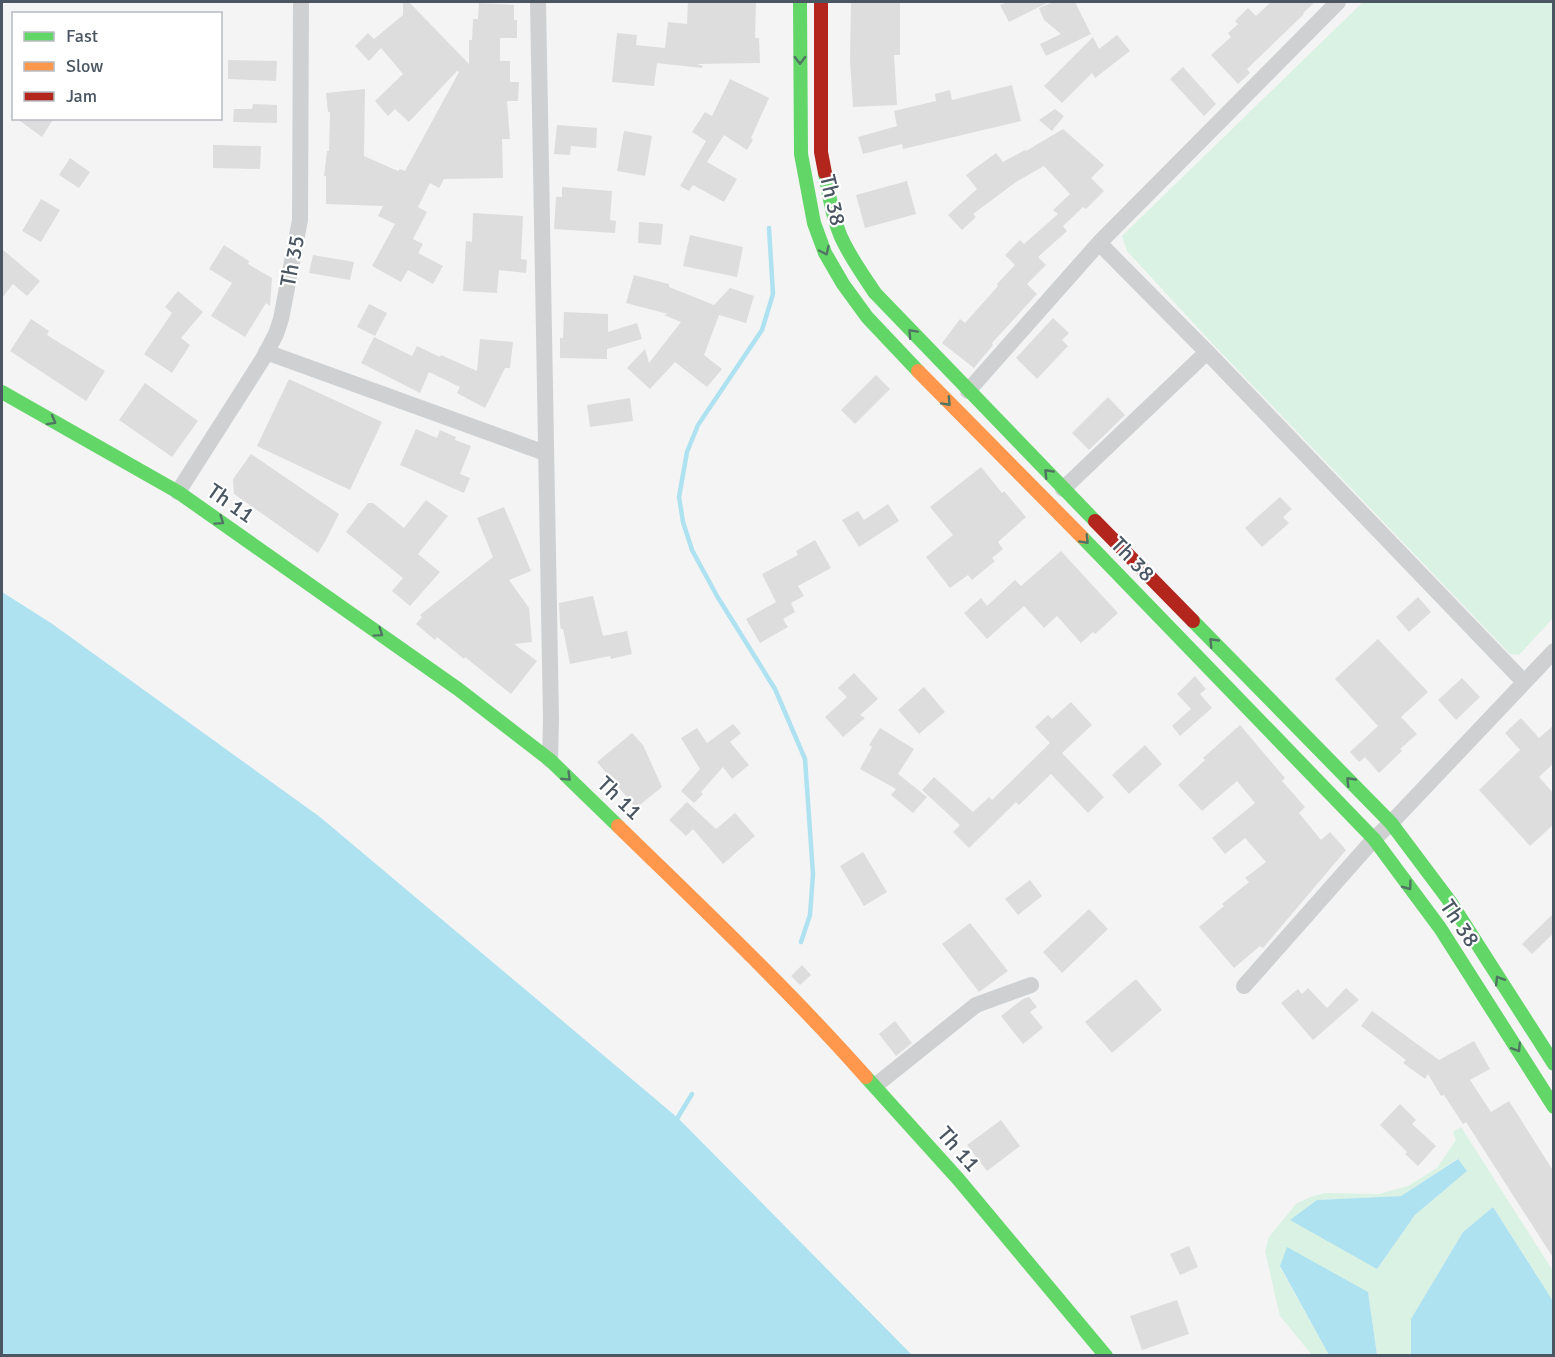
<svg xmlns="http://www.w3.org/2000/svg" width="1555" height="1357" font-family="Signika,sans-serif">
<style>
.green{fill:#d9f2e3;fill-rule:evenodd}
.water{fill:#aee2f0}
.lines{fill:none;stroke-linecap:round;stroke-linejoin:round}
.stream{stroke:#aee2f0;stroke-width:4.5}
.building{fill:#ddddde}
.street{stroke:#ced0d2;stroke-width:16}
.fast{stroke:#63d668;stroke-width:14}
.slow{stroke:#ff974d;stroke-width:14}
.jam{stroke:#b3261e;stroke-width:14}
.oneway{stroke:#507663}
.labels{text-anchor:middle;dominant-baseline:central;stroke-width:4.5;stroke-linejoin:round;paint-order:stroke}
.street-label{font-size:22px;fill:#4a5661;stroke:#fff}
</style>
<rect width="100%" height="100%" fill="#f4f4f4"/>
<path class="green" d="M1363,2H1553V618L1519,655L1510,654L1210,341L1127,251L1122,236Z
M1461,1127L1553,1271V1301L1493,1207L1463,1232L1411,1319V1355H1377L1368,1292L1280,1267L1329,1355H1312L1280,1316L1265,1251L1269,1237L1296,1204L1310,1197L1325,1193L1379,1194L1408,1186L1437,1168L1456,1140L1453,1132ZM1457,1159L1467,1171L1415,1215L1377,1269L1317,1200L1401,1196Z"/>
<path class="water" d="M2,592L51,623L320,817L678,1118L912,1355H2Z
M1458,1159L1467,1171L1415,1215L1377,1269L1290,1220L1317,1200L1401,1196Z
M1493,1207L1553,1301V1355H1411V1319L1463,1232Z
M1287,1247L1368,1292L1377,1355H1329L1280,1266Z"/>
<g class="lines">
<path class="stream" d="M769,228L773,294L762,330L698,425L687,452L679,497L683,522L692,550L717,596L775,689L805,759L813,874L810,915L801,942
M675,1122L692,1094"/>
</g>
<path class="building" d="M403,2H409L469,64V40H472L473,19H478L479,3L514,5V20H517V38H500V61H510V82H519L518,101H507L510,139H502L503,178L444,179L439,188L430,183L418,207L427,212L413,239L423,244L418,253L443,266L433,284L408,270L401,282L372,266L395,224L378,216L383,206L326,204V176H324L327,151H329L330,112H328L326,93L365,89L364,156L398,171L400,169L405,171L459,72L457,71L409,122L395,109L388,116L375,101L403,74L381,48L369,61L355,46L368,33L374,39L403,15Z
M688,2L756,3L755,38H759L760,63L697,64L703,66L702,68L657,63L654,86L612,82L617,33L637,35L636,45L665,48L668,22L687,24Z
M851,2H900V55H894L897,105L853,107L850,60Z
M1008,2H1049L1009,22L1000,5Z
M1053,2H1075L1091,34L1046,56L1040,44L1061,34L1044,20L1039,8Z
M1271,2H1315L1303,13L1304,14L1247,69L1250,73L1238,84L1211,55L1231,37L1228,33L1238,24L1235,21L1248,8L1256,16Z
M1117,35L1130,51L1095,78L1092,73L1062,103L1044,86L1093,37L1099,49Z
M228,60L277,61L276,81L228,79Z
M1183,67L1216,104L1204,116L1170,79Z
M730,79L769,98L751,138L753,140L747,150L724,135L707,162L737,179L724,202L693,185L689,191L680,186L706,141L692,132L705,112L712,116Z
M1012,85L1021,121L903,149L902,144L863,154L858,137L897,126L894,111L936,101L935,94L950,90L952,100Z
M253,104L277,105V123L233,122L234,109H252Z
M1055,109L1064,116L1052,131L1039,120Z
M16,118H54L42,137Z
M557,125L597,128L596,148L571,146L570,155L554,154Z
M1063,129L1104,165L1091,178L1104,191L1086,209L1083,207L1063,226L1067,231L1038,257L1046,265L1027,284L1037,294L992,343L993,345L974,368L942,343L960,319L965,323L998,286L997,284L1015,265L1005,255L1020,240L1024,244L1058,214L1053,210L1070,194L1044,166L1016,182L973,214L976,217L962,230L948,215L977,189L966,175L996,153L1003,162L1025,150L1026,151Z
M624,131L652,136L645,176L617,171Z
M213,145L261,146L260,169L213,168Z
M70,158L90,172L79,188L59,175Z
M907,181L916,214L865,228L856,195Z
M562,187L612,191L610,220L616,221L615,233L554,229L556,197H562Z
M41,199L60,210L41,242L22,231Z
M473,213L523,216L521,259L527,260L526,273L499,270L497,293L463,291L466,241L472,242Z
M639,222L663,224L661,245L638,243Z
M690,235L743,247L737,277L683,266Z
M224,245L249,261L248,264L272,278L270,306L266,303L245,337L211,316L232,283L209,269Z
M2,249L40,281L27,296L13,284L2,298Z
M313,255L354,262L350,280L309,273Z
M634,275L669,284V287L714,305L730,288L754,296L746,323L719,315L704,355L722,369L707,387L675,362L650,389L627,368L645,349L649,363L681,322L664,315L668,314L626,303Z
M178,291L203,312L181,338L190,345L172,373L144,354L172,313L165,307Z
M369,304L387,313L375,336L357,327Z
M564,312L608,314V332L637,323L642,339L607,349V359L560,358V338H563Z
M1053,318L1069,333L1062,340L1068,346L1037,379L1016,358Z
M31,319L49,331L47,335L105,371L86,401L10,351Z
M374,337L412,356L417,346L440,357L441,355L477,371L480,339L513,342L510,368H505L485,408L457,393L460,387L429,372L420,393L361,363Z
M876,375L890,389L855,424L841,410Z
M289,379L382,422L350,490L257,446Z
M145,383L198,421L172,457L119,420Z
M1108,397L1125,415L1089,450L1072,433Z
M630,398L633,421L590,427L587,405Z
M416,429L437,438L440,430L456,437L455,440L471,446L460,474L470,478L464,493L400,465Z
M251,454L339,514L326,540L318,553L234,494L233,479Z
M981,467L1002,493L1004,491L1026,517L998,542L1003,549L992,558L995,561L972,580L968,575L950,588L926,557L953,535L930,507Z
M1280,497L1292,509L1283,517L1289,523L1262,547L1245,528Z
M426,500L448,516L418,554L440,572L410,606L392,591L403,578L346,532L368,503H373L404,528Z
M888,504L899,521L859,547L842,520L858,511L864,520Z
M504,507L531,571L509,580L529,608L532,642L514,644L537,661L511,694L465,657L464,659L437,637L435,640L416,624L422,617L420,615L493,557L477,518Z
M815,540L831,568L798,586L804,596L791,603L795,612L783,619L788,627L760,643L746,619L776,602L762,574L798,555L796,551Z
M1061,551L1118,613L1095,634L1093,632L1081,643L1057,616L1044,628L1024,606L987,639L964,613L981,598L987,606L1015,580L1021,586Z
M593,596L603,636L627,631L632,654L611,659L610,656L570,664L563,629H561L560,625L559,603Z
M1418,597L1431,612L1409,632L1396,617Z
M1378,639L1428,692L1401,717L1417,734L1400,749L1402,751L1379,773L1365,757L1359,762L1350,752L1378,726L1335,679Z
M854,673L878,699L860,715L865,718L843,737L825,717L847,697L838,688Z
M1195,676L1206,689L1200,694L1212,708L1180,736L1172,726L1191,709L1177,694Z
M1462,678L1480,697L1456,720L1438,700Z
M924,687L945,712L919,734L898,710Z
M1071,702L1092,725L1062,753L1104,797L1088,813L1051,774L1019,805L1016,802L969,848L953,832L960,825L922,790L934,777L973,812L989,797L992,800L1050,743L1035,727L1048,715L1052,719Z
M1521,718L1539,738L1554,725V763L1539,777L1554,794V824L1530,846L1479,790L1520,750L1505,733Z
M733,724L741,733L730,742L749,765L732,779L723,767L701,792L703,794L694,803L681,791L700,769L681,738L697,728L707,743Z
M1240,725L1285,778L1282,781L1305,807L1299,813L1321,840L1330,832L1346,850L1263,948L1260,946L1234,968L1199,927L1224,906L1222,904L1249,882L1245,878L1266,862L1245,838L1225,854L1212,838L1255,803L1237,781L1202,811L1178,785L1205,760L1203,758Z
M880,728L914,749L898,774L927,797L913,813L891,795L896,789L860,769L872,747L869,745Z
M632,733L643,745L662,787L636,808L597,762Z
M1145,745L1162,764L1129,794L1112,775Z
M687,802L716,829L735,813L755,836L723,864L693,829L686,836L669,820Z
M863,852L887,892L864,906L840,866Z
M1030,880L1042,896L1018,915L1005,899Z
M1089,909L1108,929L1062,973L1043,952Z
M1554,913V933L1532,954L1522,944Z
M970,923L1008,971L979,992L942,944Z
M802,965L811,975L800,985L791,976Z
M1136,979L1162,1010L1112,1053L1085,1022Z
M1308,988L1327,1008L1346,988L1359,1000L1313,1040L1281,1003L1298,989L1302,994Z
M1029,997L1037,1007L1030,1012L1043,1028L1023,1044L1001,1016L1023,999Z
M1372,1011L1439,1060L1474,1041L1490,1069L1470,1080L1491,1112L1509,1101L1554,1172V1259L1466,1122L1463,1124L1444,1095L1441,1096L1428,1074L1425,1079L1403,1063L1406,1060L1361,1026Z
M895,1021L912,1043L896,1056L879,1034Z
M1400,1104L1416,1120L1412,1124L1436,1146L1418,1166L1405,1154L1407,1152L1380,1125Z
M1001,1120L1020,1146L987,1171L967,1145Z
M1189,1246L1198,1267L1180,1275L1170,1254Z
M1177,1300L1189,1334L1142,1350L1130,1316Z"/>
<g class="lines">
<path class="street" d="M538,2L551,719L550,760
M1099,243L1207,352L1524,682
M266,352L545,453
M968,391L1099,243L1338,2
M1063,489L1207,352
M178,492L264,357L276,334L281,319L300,220L301,2
M1244,986L1374,839L1391,823L1554,651
M876,1085L976,1005L1031,985"/>
<path class="fast" d="M800,2L801,154L814,223L825,253L843,284L867,317L918,371
M825,173C829,194 832,216 841,237C850,257 863,275 875,293L1095,521
M2,392L178,492L458,689L550,760L618,826
M1082,537L1374,839L1440,928L1554,1107
M1193,621L1391,823L1451,903L1554,1064
M866,1077L959,1180L1106,1356"/>
<path class="slow" d="M918,371L1082,537
M618,826C702,908 788,989 866,1077"/>
<path class="jam" d="M821,2V152L825,173
M1095,521L1193,621"/>
</g>
<defs><path id="oneway-chevron" d="M-2-3.5L2.5 0L-2 3.5" fill="none" stroke-width="1.6" stroke-linecap="round" stroke-linejoin="round" transform="scale(1.5)"/></defs>
<g class="oneway">
<use href="#oneway-chevron" transform="translate(800 60) rotate(90)"/>
<use href="#oneway-chevron" transform="translate(825 251) rotate(65)"/>
<use href="#oneway-chevron" transform="translate(912 333) rotate(-133)"/>
<use href="#oneway-chevron" transform="translate(947 402) rotate(47)"/>
<use href="#oneway-chevron" transform="translate(52 421) rotate(29)"/>
<use href="#oneway-chevron" transform="translate(1048 473) rotate(-134)"/>
<use href="#oneway-chevron" transform="translate(220 521) rotate(35)"/>
<use href="#oneway-chevron" transform="translate(1085 540) rotate(46)"/>
<use href="#oneway-chevron" transform="translate(379 633) rotate(35)"/>
<use href="#oneway-chevron" transform="translate(1213 642) rotate(-134)"/>
<use href="#oneway-chevron" transform="translate(567 777) rotate(44)"/>
<use href="#oneway-chevron" transform="translate(1350 781) rotate(-134)"/>
<use href="#oneway-chevron" transform="translate(1408 886) rotate(53)"/>
<use href="#oneway-chevron" transform="translate(1499 980) rotate(-122)"/>
<use href="#oneway-chevron" transform="translate(1517 1048) rotate(58)"/>
</g>
<g class="labels">
<g class="street-label">
<text transform="translate(833 200) rotate(77)">Th 38</text>
<text transform="translate(292 261) rotate(-79)">Th 35</text>
<text transform="translate(231 503) rotate(35)">Th 11</text>
<text transform="translate(1133 559) rotate(46)">Th 38</text>
<text transform="translate(620 798) rotate(44)">Th 11</text>
<text transform="translate(1460 923) rotate(56)">Th 38</text>
<text transform="translate(959 1149) rotate(49)">Th 11</text>
</g>
</g>
<rect width="1555" height="1357" fill="none" stroke="#4a5661" stroke-width="6"/>
<rect x="12" y="12" width="210" height="108" fill="#ffffff" stroke="#b7bbc0" stroke-width="1.5"/>
<rect x="24" y="32" width="30" height="9" fill="#63d668" stroke="#b7bbc0" stroke-width="1.5"/>
<text x="66" y="42" font-size="18" fill="#4a5661">Fast</text>
<rect x="24" y="62" width="30" height="9" fill="#ff974d" stroke="#b7bbc0" stroke-width="1.5"/>
<text x="66" y="72" font-size="18" fill="#4a5661">Slow</text>
<rect x="24" y="92" width="30" height="9" fill="#b3261e" stroke="#b7bbc0" stroke-width="1.5"/>
<text x="66" y="102" font-size="18" fill="#4a5661">Jam</text>
</svg>
